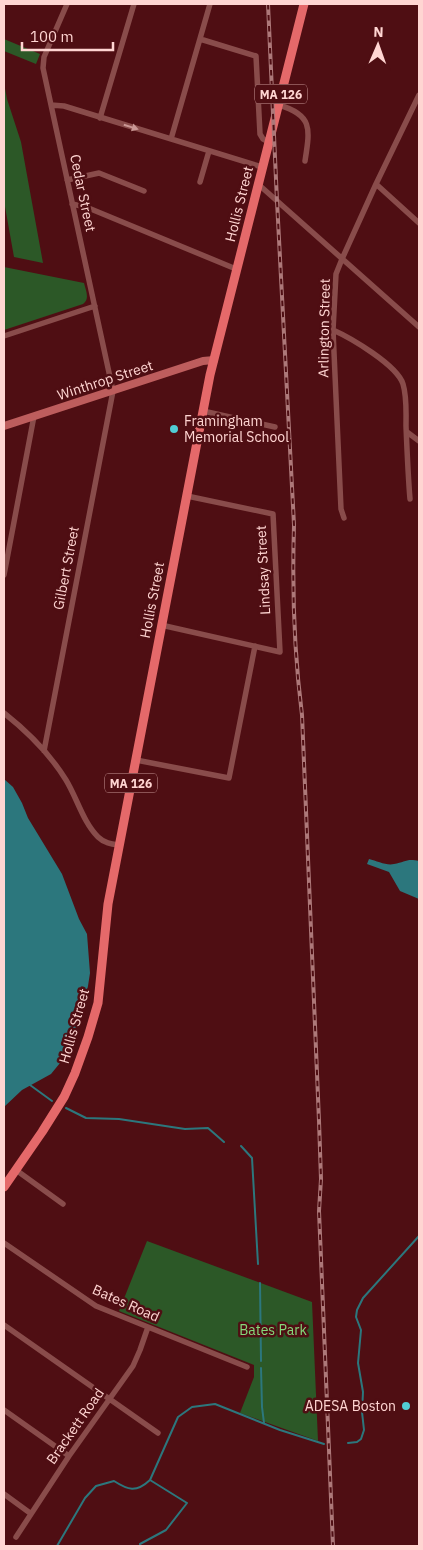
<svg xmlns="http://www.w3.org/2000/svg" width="423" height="1550" font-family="'IBM Plex Sans',sans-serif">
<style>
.green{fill:#2c5827}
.water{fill:#2c777d}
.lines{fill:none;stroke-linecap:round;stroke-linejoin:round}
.stream{stroke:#2c777d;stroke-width:2}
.street{stroke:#894c4b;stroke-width:5.5}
.secondary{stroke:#bd5d5d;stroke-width:8}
.primary{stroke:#e5696a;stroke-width:9}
.rail-casing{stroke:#ad7879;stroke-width:4}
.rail{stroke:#4f0e13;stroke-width:2;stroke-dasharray:5.5;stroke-linecap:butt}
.oneway{fill:#ca9795}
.poi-dot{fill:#51ccd4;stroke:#4f0e13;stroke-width:2}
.labels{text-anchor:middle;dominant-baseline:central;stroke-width:5;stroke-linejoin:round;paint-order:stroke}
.shield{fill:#4f0e13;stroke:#ca9999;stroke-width:1}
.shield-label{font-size:12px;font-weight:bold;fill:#ffd5d2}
.street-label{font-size:14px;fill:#ffd5d2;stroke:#4f0e13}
.poi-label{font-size:14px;fill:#ffd5d2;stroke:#4f0e13;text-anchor:start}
.park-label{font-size:14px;fill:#85d97b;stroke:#4f0e13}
</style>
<rect width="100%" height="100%" fill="#4f0e13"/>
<path class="green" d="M4,39L40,54L36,64L4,51Z
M4,83L7,99L21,142L43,263L14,257L4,201Z
M4,267L84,283C86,291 90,299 83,304L4,330Z
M147,1241L312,1302L318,1441L240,1413L254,1377V1365L119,1311Z"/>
<path class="water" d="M4,779L13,787L22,803L28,818L62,874L79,919L87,934L90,973L88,986L81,1016L69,1047L60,1063L51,1074L22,1090L4,1107Z
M369,859C377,861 387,866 394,864C405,862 407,858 419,861V899L400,891L389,872L367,864Z"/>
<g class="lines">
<path class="stream" d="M30,1085L52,1101
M66,1108L86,1118L119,1119L185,1129L208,1128L224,1142
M241,1146L252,1158L258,1264
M260,1283L261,1361
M261,1368L262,1407L264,1423
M348,1443L357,1442L361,1439L364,1430L362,1412L363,1392L358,1363L361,1330L356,1317L357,1310L363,1298L419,1236
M57,1546L85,1498L96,1486L114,1481C128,1490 136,1493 150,1480
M140,1546V1544L166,1530L187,1503L150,1480L178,1417L192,1407L215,1404L280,1430L324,1444"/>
<path class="street" d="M200,39L256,56L260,134L263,139L269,142
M51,105L64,106L262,167
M279,105C313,115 310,129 305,161
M100,118L134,4
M171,139L210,4
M67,180L99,173L144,191
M200,182L209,151
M258,184L419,327
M376,184L419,223
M72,204L86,207L236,269
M333,330C351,338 397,365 403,384C407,397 406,413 406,426C407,450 408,475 410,499
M4,336L95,306
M203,411L275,427
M407,432L419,441
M344,518L341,509L333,330L336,274L342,259L376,184L419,95
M4,575L34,416
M161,625L280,652L273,514L187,496
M4,713C28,732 50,754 66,780C77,798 83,822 98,837C104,843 112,844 119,845
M44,751L113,391L43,68L44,57L67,4
M136,760L229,778L255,646
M16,1170L63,1204
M4,1243L96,1306L247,1367
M4,1325L158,1433
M4,1410L69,1456
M4,1494L30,1513
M16,1537L69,1456L133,1366L140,1350L148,1327"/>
<path class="secondary" d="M4,426L203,361L214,360"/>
<path class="primary" d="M4,1187L42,1132L64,1097L75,1073L88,1037L98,1003L108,904L210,375L304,4"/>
<defs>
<path id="rail" d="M268,4L277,201L294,525C292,589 294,652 302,715L319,1121L321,1179L319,1211L333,1546"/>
</defs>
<use href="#rail" class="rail-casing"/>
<use href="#rail" class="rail"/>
</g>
<defs><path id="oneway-solid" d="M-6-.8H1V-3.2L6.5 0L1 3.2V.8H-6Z" transform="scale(1.25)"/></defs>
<use class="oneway" href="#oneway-solid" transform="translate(131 127) rotate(17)"/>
<g class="poi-dot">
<circle cx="174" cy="429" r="5"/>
<circle cx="406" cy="1406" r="5"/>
</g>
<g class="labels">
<g class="shield">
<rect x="255" y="84.5" width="52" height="19" rx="4"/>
<rect x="105" y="773.5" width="52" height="19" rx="4"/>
</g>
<g class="shield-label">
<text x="281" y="94">MA 126</text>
<text x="131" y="783">MA 126</text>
</g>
<g class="street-label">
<text transform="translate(83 193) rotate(78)">Cedar Street</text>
<text transform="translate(239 204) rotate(-76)">Hollis Street</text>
<text transform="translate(324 328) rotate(-89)">Arlington Street</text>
<text transform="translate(105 380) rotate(-18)">Winthrop Street</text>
<text transform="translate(66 568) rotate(-79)">Gilbert Street</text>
<text transform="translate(263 570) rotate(-93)">Lindsay Street</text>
<text transform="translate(152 600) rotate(-79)">Hollis Street</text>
<text transform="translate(74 1026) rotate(-74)">Hollis Street</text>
<text transform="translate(126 1303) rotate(24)">Bates Road</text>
<text transform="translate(75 1426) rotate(-55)">Brackett Road</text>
</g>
<g class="poi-label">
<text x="184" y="421">Framingham<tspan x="184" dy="16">Memorial School</tspan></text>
<text x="396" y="1406" text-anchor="end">ADESA Boston</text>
</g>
<g class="park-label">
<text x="273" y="1330">Bates Park</text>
</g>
</g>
<rect width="423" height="1550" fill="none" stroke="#ffd5d2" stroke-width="10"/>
<g transform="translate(378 45) rotate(2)" stroke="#4f0e13" stroke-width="4" paint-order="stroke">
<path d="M0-4L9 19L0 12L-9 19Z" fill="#ffd5d2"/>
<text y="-8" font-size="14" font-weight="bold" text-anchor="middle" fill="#ffd5d2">N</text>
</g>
<path d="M22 42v8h91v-8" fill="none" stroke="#ffd5d2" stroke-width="2.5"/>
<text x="30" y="42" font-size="15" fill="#ffd5d2" stroke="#4f0e13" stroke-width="4" paint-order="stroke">100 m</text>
</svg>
